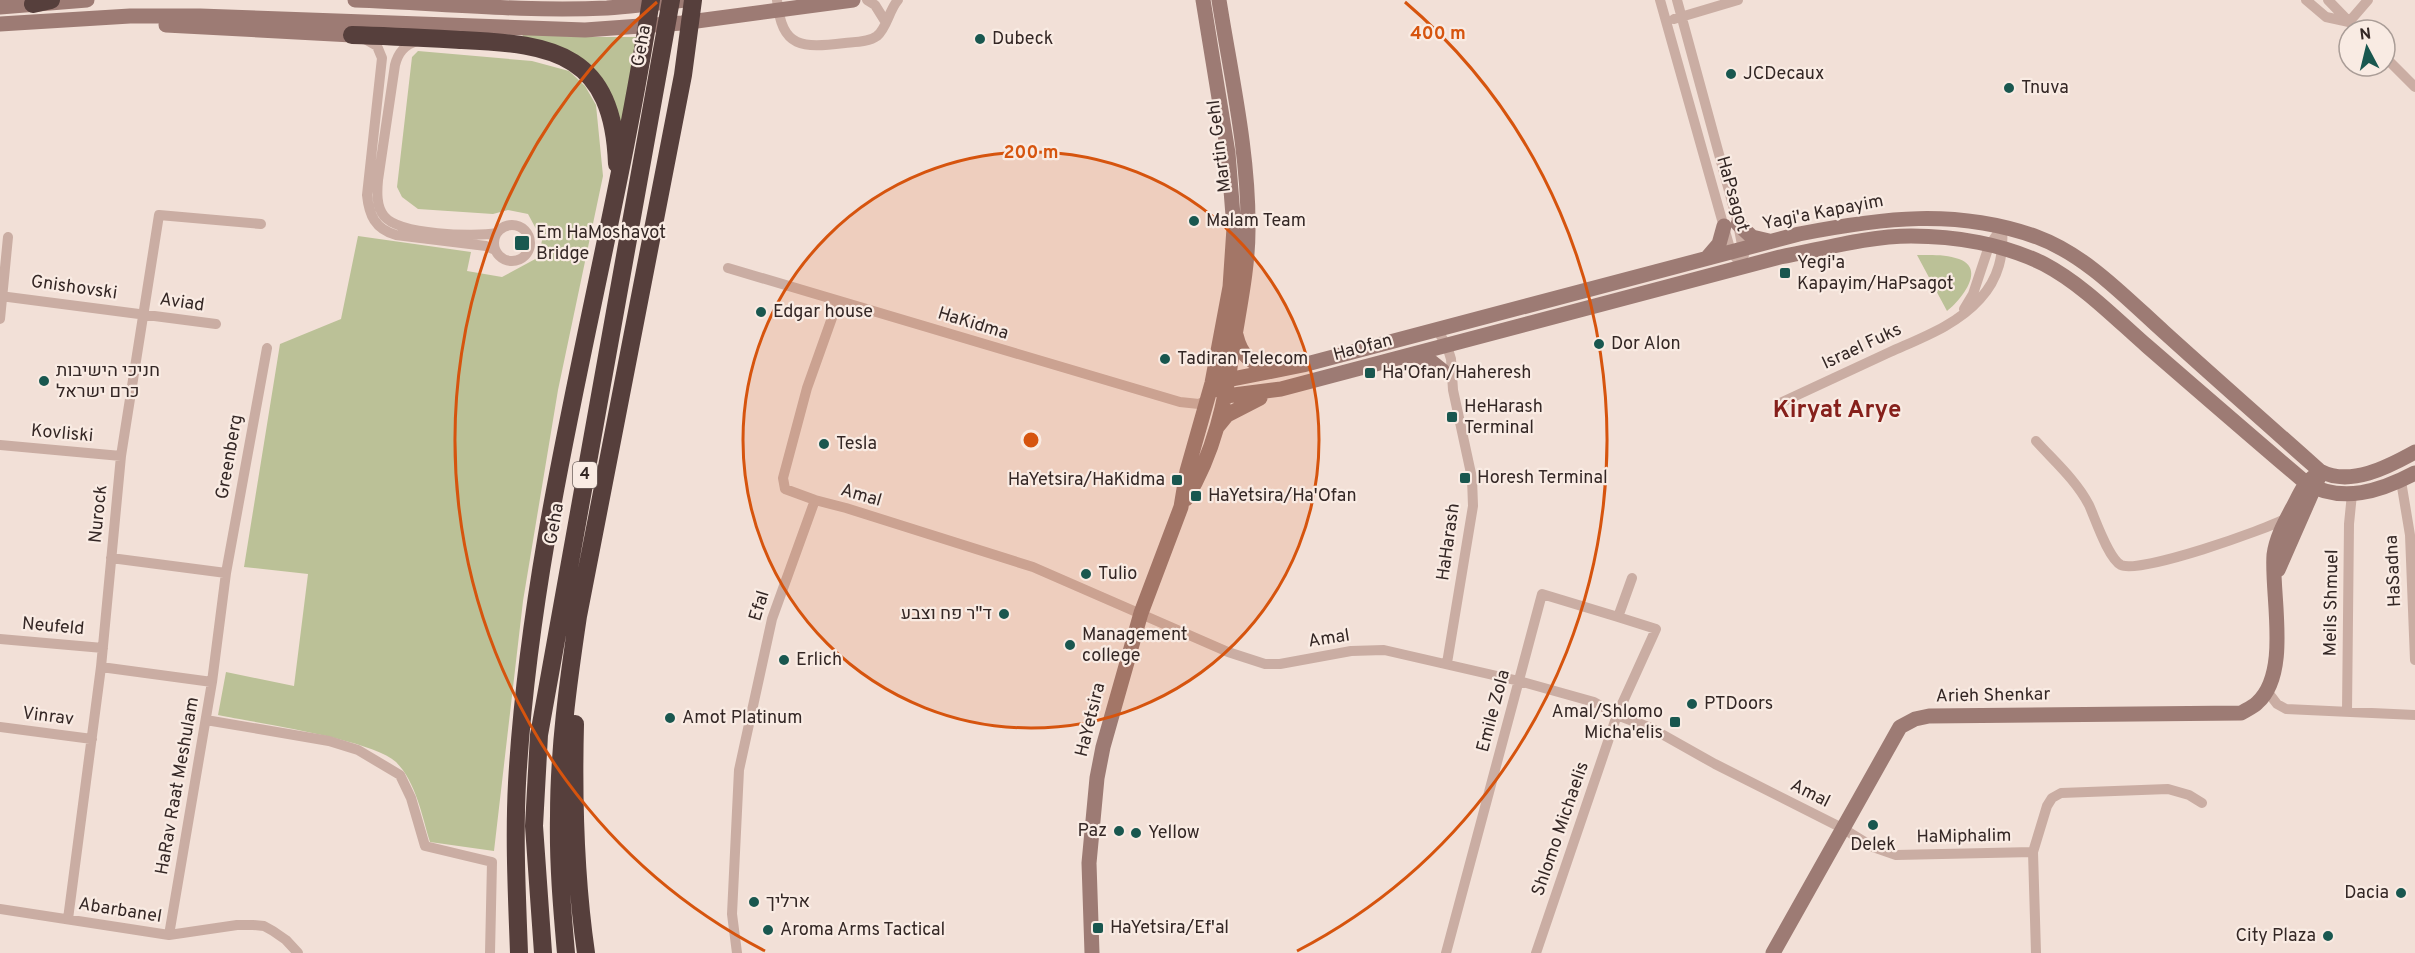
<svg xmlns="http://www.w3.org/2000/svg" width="2415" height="953" font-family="Overpass,Heebo,sans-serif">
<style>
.green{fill:#bbc197}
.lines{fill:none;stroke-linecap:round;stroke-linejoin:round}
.street{stroke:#caada3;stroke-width:10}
.secondary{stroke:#9d7b74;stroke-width:15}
.highway{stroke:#563f3c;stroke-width:18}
.ring{fill:none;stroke:#d6540e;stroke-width:3}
.poi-dot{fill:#19574f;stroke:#f9ebe3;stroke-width:2}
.labels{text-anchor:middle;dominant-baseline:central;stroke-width:4.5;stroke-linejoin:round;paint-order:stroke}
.shield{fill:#f9ebe3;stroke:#6f625e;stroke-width:1.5}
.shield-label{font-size:16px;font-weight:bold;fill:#342725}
.poi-label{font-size:18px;fill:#342725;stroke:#f9ebe3;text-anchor:start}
.street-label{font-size:18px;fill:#342725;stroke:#f9ebe3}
.district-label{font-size:24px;font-weight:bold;fill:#86201b;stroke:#f9ebe3}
.centre{fill:#d6540e;stroke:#f9ebe3;stroke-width:3}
.ring-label{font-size:18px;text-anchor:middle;font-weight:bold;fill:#d6540e;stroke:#f9ebe3;stroke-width:4.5;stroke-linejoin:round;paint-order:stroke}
</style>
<rect width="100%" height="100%" fill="#f2e0d7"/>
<path class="green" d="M523,33L578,37H636L624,135L606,91L522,43Z
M418,51L532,61L569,71L585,86L596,105L603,176L558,390L523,601L494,851L430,842C422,816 416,782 396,762C371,739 256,723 218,715L226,672L294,686L308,574L244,567L280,344L341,319L358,236L471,252L467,271L502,277L539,257L542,240L528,214L508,210L493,214L418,209L402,197L397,187L412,57Z
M1917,255C1930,255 1946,254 1959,259C1987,269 1960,301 1947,311Z"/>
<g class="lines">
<path class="street" d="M777,0C782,49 802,48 845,43C855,42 869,42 877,36C887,28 889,10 898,0
M867,0L875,5L885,21
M1660,0L1731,252L1744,267
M1677,0L1738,224L1744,255
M2306,0L2326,17L2349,22
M2328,0L2357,30
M1674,19L1738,0
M2349,22L2368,0
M363,38L377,46L382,58L367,195C369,215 375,229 396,235L486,246L495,250
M417,41C404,45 398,53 395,65L378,180C377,191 376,206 384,216C399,235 474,237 497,233
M2385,57L2415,87
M494 243a18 18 0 1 1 36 0a18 18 0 1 1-36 0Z
M728,268L1180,402L1199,404L1208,399
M0,296L216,324
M838,301L807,388L783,478L785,489L815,500L846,508L1033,567L1228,652L1265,664H1280L1351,651L1384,650L1519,681L1594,702L1617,715L1651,728L1715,764L1842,828L1873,847L1896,855L2033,852
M1964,309L1973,294L1989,246L2002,227
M0,319L8,237
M1436,328L1447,346L1451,359L1453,390L1472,478L1473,506L1447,663
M1778,404C1815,387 1853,369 1890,352C1921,338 1957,325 1980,299C1999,278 2004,255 2002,227
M2036,441C2054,461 2076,480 2089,505C2095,518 2108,558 2121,565C2140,574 2265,530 2287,518
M0,445L121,456
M2401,481L2410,535L2415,660
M111,558L226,573
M0,639L103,648
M101,667L212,682L169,935
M212,682L226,573L267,348
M2267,691L2277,704L2286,709L2415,715
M2347,711L2349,524L2352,494
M206,720L329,741L358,750L400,775L411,798L425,846L492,862L490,953
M0,727L92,739
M0,909L169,935L237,925H253L264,926L273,931L286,940L298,953
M68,919L101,667L121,456L159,215L261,224
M737,953L732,914L739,770L772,619L815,500
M1446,953L1542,594L1618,617L1632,578
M1536,953L1617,715L1656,629L1618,617
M2036,953L2033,852L2047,806L2052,798L2061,793L2168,789L2189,795L2202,803"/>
<path class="secondary" d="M355,0C439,3 523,12 607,8C633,6 659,3 685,0
M0,7L87,0
M0,24L130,16H200L585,30L682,23L853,0
M166,25L352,35
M1738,224L1752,237L1769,241
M1707,258L1719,244L1724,226
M1236,335C1241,356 1251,365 1273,366
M1412,356L1428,359L1443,371
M1212,383L1226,396L1281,389L1780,257C1823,249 1868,236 1911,236C1955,236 2004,244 2044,264C2082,284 2115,318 2147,346C2200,392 2253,438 2306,483C2342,504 2381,491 2415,473
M1212,383L1303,365L1799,234C1881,218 1956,208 2037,237C2086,255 2126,298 2164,332C2216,379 2268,425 2320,471C2350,487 2388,467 2415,452
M1218,426L1227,415L1260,398
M1186,499C1214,454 1226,399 1233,348C1239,309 1248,269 1248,230C1249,153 1231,76 1219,0
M2278,570L2318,479
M1092,953L1089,863L1097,778L1103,747L1141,613L1181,507L1187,471L1212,383L1230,287L1234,228L1228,153L1203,0
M1773,953L1900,727L1915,719L1929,716L2241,713C2246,710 2253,707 2257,703C2291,673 2271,595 2274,555C2276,538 2285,522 2293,507C2299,496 2303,485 2313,477"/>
<path class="highway" d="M33,4L51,0
M352,35C389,36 425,38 462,40C556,44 613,55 617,164
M575,724C573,801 575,877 586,953
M519,953C517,897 514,840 517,783C532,518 611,261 651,0
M543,953L534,826L539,735L671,0
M566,953C562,908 558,862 559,816C559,749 568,683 578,616L683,75L693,0"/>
</g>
<circle cx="1031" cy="440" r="288" fill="#d6540e" fill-opacity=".12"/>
<g class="ring">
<circle cx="1031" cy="440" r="288"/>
<path d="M765 951A576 576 0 0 1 657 2M1405 2A576 576 0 0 1 1297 951"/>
</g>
<g class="poi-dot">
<circle cx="980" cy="39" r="6"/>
<circle cx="1731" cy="74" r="6"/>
<circle cx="2009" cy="88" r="6"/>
<circle cx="1194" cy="221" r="6"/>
<rect x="514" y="235" width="16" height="16" rx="3"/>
<rect x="1779" y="267" width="12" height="12" rx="3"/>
<circle cx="761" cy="312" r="6"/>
<circle cx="1599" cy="344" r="6"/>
<circle cx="1165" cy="359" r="6"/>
<rect x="1364" y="367" width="12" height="12" rx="3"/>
<circle cx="44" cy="381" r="6"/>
<rect x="1446" y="411" width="12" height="12" rx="3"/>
<circle cx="824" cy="444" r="6"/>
<rect x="1459" y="472" width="12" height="12" rx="3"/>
<rect x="1171" y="474" width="12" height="12" rx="3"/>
<rect x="1190" y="490" width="12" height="12" rx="3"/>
<circle cx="1086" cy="574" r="6"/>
<circle cx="1004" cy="614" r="6"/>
<circle cx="1070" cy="645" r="6"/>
<circle cx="784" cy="660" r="6"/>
<circle cx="1692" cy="704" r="6"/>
<circle cx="670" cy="718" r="6"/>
<rect x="1669" y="716" width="12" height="12" rx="3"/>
<circle cx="1873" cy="825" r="6"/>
<circle cx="1119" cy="831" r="6"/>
<circle cx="1136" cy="833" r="6"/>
<circle cx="2401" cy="893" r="6"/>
<circle cx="754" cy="902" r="6"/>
<rect x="1092" y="922" width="12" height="12" rx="3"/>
<circle cx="768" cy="930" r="6"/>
<circle cx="2328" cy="936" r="6"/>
</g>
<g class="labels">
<rect class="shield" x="573" y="462" width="24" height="26" rx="4.5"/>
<g class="shield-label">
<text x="585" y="475">4</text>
</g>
<g class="poi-label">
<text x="992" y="39">Dubeck</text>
<text x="1743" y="74">JCDecaux</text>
<text x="2021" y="88">Tnuva</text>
<text x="1206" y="221">Malam Team</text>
<text x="536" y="233">Em HaMoshavot<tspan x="536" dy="21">Bridge</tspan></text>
<text x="1797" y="263">Yegi'a<tspan x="1797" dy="21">Kapayim/HaPsagot</tspan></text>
<text x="773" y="312">Edgar house</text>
<text x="1611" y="344">Dor Alon</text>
<text x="1177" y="359">Tadiran Telecom</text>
<text x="56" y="371">חניכי הישיבות<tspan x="56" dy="21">כרם ישראל</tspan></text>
<text x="1382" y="373">Ha'Ofan/Haheresh</text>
<text x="1464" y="407">HeHarash<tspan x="1464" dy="21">Terminal</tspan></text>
<text x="836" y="444">Tesla</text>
<text x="1477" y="478">Horesh Terminal</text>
<text x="1165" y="480" text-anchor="end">HaYetsira/HaKidma</text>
<text x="1208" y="496">HaYetsira/Ha'Ofan</text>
<text x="1098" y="574">Tulio</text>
<text x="992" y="614" text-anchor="end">ד"ר פח וצבע</text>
<text x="1082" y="635">Management<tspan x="1082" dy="21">college</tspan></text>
<text x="796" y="660">Erlich</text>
<text x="1704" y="704">PTDoors</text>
<text x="1663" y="712" text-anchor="end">Amal/Shlomo<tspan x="1663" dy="21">Micha'elis</tspan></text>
<text x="682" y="718">Amot Platinum</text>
<text x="1107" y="831" text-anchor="end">Paz</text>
<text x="1148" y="833">Yellow</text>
<text x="1873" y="845" text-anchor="middle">Delek</text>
<text x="2389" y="893" text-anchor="end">Dacia</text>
<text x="766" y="902">ארליך</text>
<text x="1110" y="928">HaYetsira/Ef'al</text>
<text x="780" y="930">Aroma Arms Tactical</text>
<text x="2316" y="936" text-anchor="end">City Plaza</text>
</g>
<g class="street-label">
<text transform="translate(642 46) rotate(-80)">Geha</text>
<text transform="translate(1220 146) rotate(-97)">Martin Gehl</text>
<text transform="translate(1732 194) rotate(74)">HaPsagot</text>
<text transform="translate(1823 213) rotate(-11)">Yagi'a Kapayim</text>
<text transform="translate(74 288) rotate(8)">Gnishovski</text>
<text transform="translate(182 303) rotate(8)">Aviad</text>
<text transform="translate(973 324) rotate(17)">HaKidma</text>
<text transform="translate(1862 347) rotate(-25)">Israel Fuks</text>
<text transform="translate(1363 348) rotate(-15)">HaOfan</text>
<text transform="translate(62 434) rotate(5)">Kovliski</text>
<text transform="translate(230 457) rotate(-80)">Greenberg</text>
<text transform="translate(861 496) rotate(16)">Amal</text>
<text transform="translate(99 514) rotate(-84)">Nurock</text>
<text transform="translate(555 524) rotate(-80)">Geha</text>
<text transform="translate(1449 542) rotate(-82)">HaHarash</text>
<text transform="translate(2394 571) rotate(-93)">HaSadna</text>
<text transform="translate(2332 603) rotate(-89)">Meils Shmuel</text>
<text transform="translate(760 606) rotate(-73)">Efal</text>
<text transform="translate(53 627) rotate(5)">Neufeld</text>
<text transform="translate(1329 639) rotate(-9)">Amal</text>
<text transform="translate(1993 696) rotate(-1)">Arieh Shenkar</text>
<text transform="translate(1494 711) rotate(-75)">Emile Zola</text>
<text transform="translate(48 717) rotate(7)">Vinrav</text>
<text transform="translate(1091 720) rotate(-76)">HaYetsira</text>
<text transform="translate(178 786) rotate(-80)">HaRav Raat Meshulam</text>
<text transform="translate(1810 794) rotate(27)">Amal</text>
<text transform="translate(1561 829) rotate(-71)">Shlomo Michaelis</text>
<text transform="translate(1964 837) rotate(-1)">HaMiphalim</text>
<text transform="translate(120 911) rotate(9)">Abarbanel</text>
</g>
<g class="district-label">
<text x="1837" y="411">Kiryat Arye</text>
</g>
</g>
<circle cx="1031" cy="440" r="9" class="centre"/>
<g class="ring-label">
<text x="1438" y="39">400 m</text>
<text x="1031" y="158">200 m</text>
</g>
<g transform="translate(2367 48) rotate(353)"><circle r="28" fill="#f9ebe3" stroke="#aa9d97" stroke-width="1.5"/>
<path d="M0-4.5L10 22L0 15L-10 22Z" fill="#19574f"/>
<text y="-9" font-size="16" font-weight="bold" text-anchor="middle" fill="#342725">N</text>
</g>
</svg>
